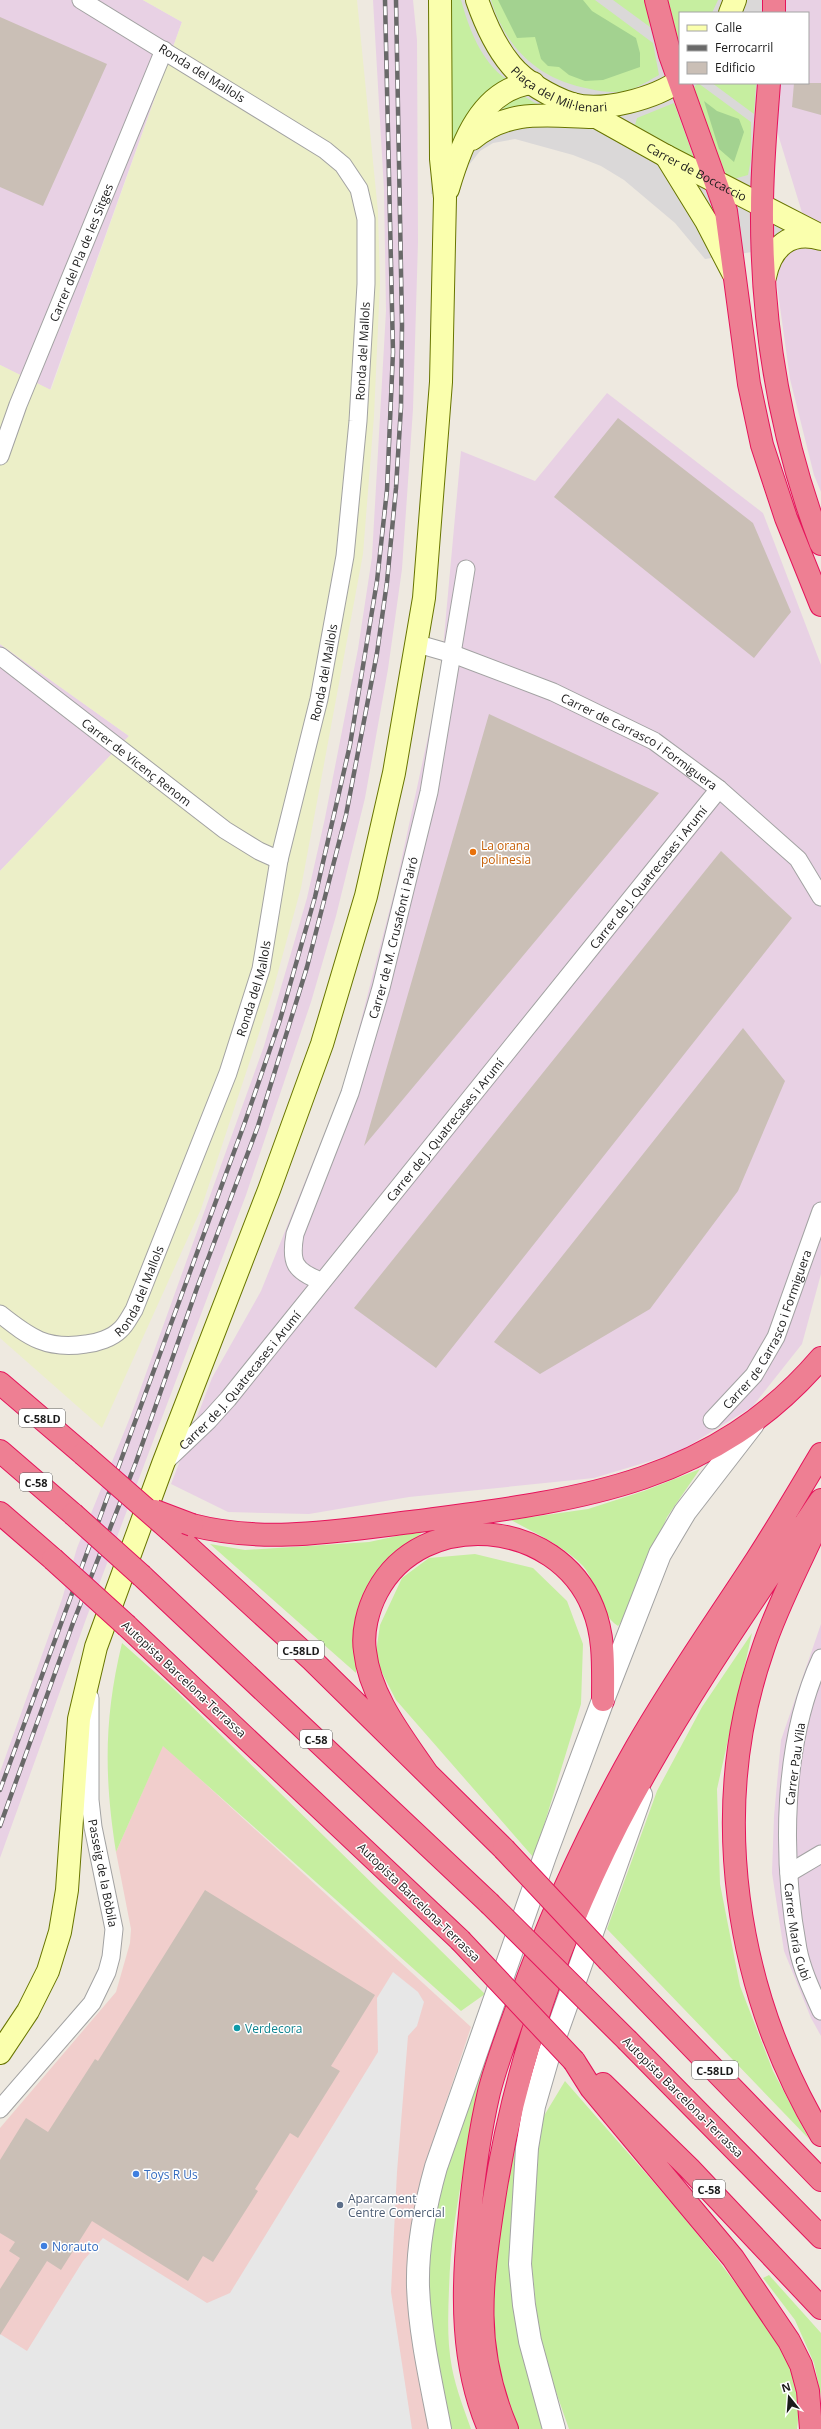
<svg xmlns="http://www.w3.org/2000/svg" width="821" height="2429" font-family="'Open Sans',sans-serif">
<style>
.residential{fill:#dad8d8}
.commercial{fill:#f1cecc}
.industrial{fill:#e8d1e4}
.farmland{fill:#ecefc8}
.grass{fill:#c6eea0}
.forest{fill:#a3d290}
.parking{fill:#e7e7e7}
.building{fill:#cabfb6}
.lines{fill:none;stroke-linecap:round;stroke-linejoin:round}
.minor-casing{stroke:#a2a2a2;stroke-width:19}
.tertiary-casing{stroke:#a2a2a2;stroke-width:24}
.secondary-casing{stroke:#687500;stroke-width:24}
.motorway-casing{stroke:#e5145b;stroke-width:24}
.minor{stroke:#fff;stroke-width:17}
.tertiary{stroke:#fff;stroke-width:22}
.secondary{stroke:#faffad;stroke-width:22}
.motorway{stroke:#ee7f93;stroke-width:22}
.rail-casing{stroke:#696969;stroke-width:4.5}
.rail{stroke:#fff;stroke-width:3;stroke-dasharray:9;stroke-linecap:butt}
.motorway-bridge-casing{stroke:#e5145b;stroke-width:24;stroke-linecap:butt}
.motorway-bridge{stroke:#ee7f93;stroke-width:22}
.food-dot{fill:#e8710a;stroke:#fff;stroke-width:1.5}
.culture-dot{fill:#0f9aa8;stroke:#fff;stroke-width:1.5}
.shop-dot{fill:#3f7fe0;stroke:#fff;stroke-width:1.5}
.service-dot{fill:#5c6f8a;stroke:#fff;stroke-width:1.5}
.labels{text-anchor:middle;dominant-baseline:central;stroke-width:3;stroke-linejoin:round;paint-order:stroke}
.shield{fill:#fff;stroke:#5f5f5f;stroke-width:1}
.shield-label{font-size:11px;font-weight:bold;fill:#1b1b1b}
.street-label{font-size:12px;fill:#1b1b1b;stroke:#fff}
.food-label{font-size:12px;fill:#c56008;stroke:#fff;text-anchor:start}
.culture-label{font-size:12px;fill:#0d838f;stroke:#fff;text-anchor:start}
.shop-label{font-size:12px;fill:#366cbe;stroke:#fff;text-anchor:start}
.service-label{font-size:12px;fill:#4e5e75;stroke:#fff;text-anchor:start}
</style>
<rect width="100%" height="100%" fill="#eee9e0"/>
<path class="residential" d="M429,0H774V13H680V83H769L762,205L808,232L772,249L705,259L675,223L624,180L601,166L573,155L515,139L493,143L480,151L469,165L457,193L431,194Z"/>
<path class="commercial" d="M163,1745L471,2027L424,2168L408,2250L411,2315L431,2429H0V2128L116,1992L130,1943L131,1929L116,1852Z"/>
<path class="industrial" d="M0,0H143L182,22L50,390L0,365Z
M373,0H413L417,40L418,242L413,409L402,569L388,669L365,798L336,916L311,1002L246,1195L86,1619L0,1858V1772L62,1599L77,1548L131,1415L264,1046L307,898L325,818L358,649L372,557L386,311L384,190Z
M786,0H821V492L814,475L790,379L772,249L808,232L777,131L780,83H808V13H785Z
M607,393L763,513L821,665V1274L802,1344L752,1407L677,1453L594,1478L409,1497L309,1514L228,1512L171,1484L212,1378L261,1291L345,1082L396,885L440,681L461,451L535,481Z
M0,644L129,736L0,871Z
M821,1624V2036L811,2018L784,1951L772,1873L774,1816L781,1740Z"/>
<path class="farmland" d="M143,0H357L378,212L380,283L374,416L363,554L301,888L272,994L201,1209L102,1428L0,1338V871L129,736L0,644V365L51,390L182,22Z"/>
<path class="grass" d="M447,0H461C469,29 481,61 506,79L488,93L453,143L447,142Z
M491,0H595L653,43L659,75C651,79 641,86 632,89C619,94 603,92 590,89C539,80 506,49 491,0Z
M613,0H645L650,27Z
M667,0H718L712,13H680V49L677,46Z
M698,83L751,122V159L748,175L730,180L718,161L692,89Z
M712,83H756L754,114Z
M525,97L554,114H500L507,102Z
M674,103L694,158L635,125L637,118Z
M700,1469L667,1517L625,1617L618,1626C597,1612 598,1583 583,1566C564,1546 535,1533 511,1520L588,1509L644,1491Z
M425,1530L387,1562L357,1611L356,1673L210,1544L245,1550L369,1542Z
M475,1554L533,1568L567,1601L583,1644L581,1704L534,1858L396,1700L375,1659L380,1625L402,1578L429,1558Z
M752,1633L717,1789L720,1884L740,1986L773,2071L809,2139L607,1929L657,1791L702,1707Z
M122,1643L174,1689L485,1994L461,2011L163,1746L116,1852C104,1776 104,1718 122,1643Z
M495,2036C474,2120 452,2202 449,2289C448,2316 447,2342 452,2368C456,2389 464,2409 471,2429H450L430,2317L429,2265L431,2235L448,2151Z
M565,2081C628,2154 696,2226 751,2305C766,2326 784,2347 792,2372C798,2391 800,2410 797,2429H569L548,2369L538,2328L530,2246L534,2164L542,2119Z
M522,2130L540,2417L542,2429H518C472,2343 500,2222 517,2131Z
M769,2275L821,2333V2396L814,2363L795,2320L763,2278Z"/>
<path class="forest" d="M498,0H583L592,11L636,38L640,53V67L603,80L585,81L569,75L559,67L548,66L541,59L535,37L517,38Z
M704,101L717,111L739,119L744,132L734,162L719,149Z"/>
<path class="parking" d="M393,1972L418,1992L424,2002L417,2026L408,2036L397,2172L391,2292L412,2429H0V2334L27,2351L83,2261L103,2238L207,2303L230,2293L378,2052L377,1998Z"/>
<path class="building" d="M0,17L107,64L43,206L0,187Z
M794,83H821V115L792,107Z
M618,418L753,523L791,612L754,658L554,497Z
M489,714L659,793L364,1146Z
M721,851L792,918L436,1368L354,1308Z
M743,1028L785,1081L738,1191L650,1309L540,1374L494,1342Z
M205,1890L375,1995L331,2066L340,2071L298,2138L290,2133L255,2189L258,2191L213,2262L203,2256L188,2281L92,2221L61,2270L47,2261L0,2335V2289L20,2258L9,2251L15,2242L0,2233V2160L26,2118L48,2132L95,2059L98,2061Z"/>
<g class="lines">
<defs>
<g id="minor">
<path id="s1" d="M0,456L18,405L164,50"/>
<path id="s2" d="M418,644L453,654L553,692L654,741L719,789L798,859L821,897"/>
<path id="s3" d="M0,656L225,830L259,851L279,860"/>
<path id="s4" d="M321,1281C294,1271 290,1262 295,1234L350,1093L381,988L429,792L466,569"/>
<path id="s5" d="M0,1314C30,1338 47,1350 86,1344C97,1343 112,1338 120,1330C126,1325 130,1316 134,1310L228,1073L261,969L279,860L319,699L345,556L358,421L366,284V219L359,189L343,165L325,150L81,0"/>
<path id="s6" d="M712,1420L754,1375L776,1337L821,1211"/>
<path id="s7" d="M167,1460L209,1420L228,1399L719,789"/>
<path id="s8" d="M821,1658C782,1743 781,1857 798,1949C802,1970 812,1991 821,2011"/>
<path d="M789,1873L821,1854"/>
<path d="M0,2109L92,2003L107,1972L111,1957L114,1929L93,1827L90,1800V1698"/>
</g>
<path id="tertiary" d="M440,2429C431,2382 420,2335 418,2287C417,2246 425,2206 436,2167L545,1856L603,1700L660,1554L685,1512L753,1424
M554,2429L530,2341L524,2305L520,2264L527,2148L534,2106L549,2054L641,1795"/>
<g id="secondary">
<path id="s9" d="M477,0C485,23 495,46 511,65C525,82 551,97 572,104C602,113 656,98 680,80"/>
<path d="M730,13L735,0"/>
<path id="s10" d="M573,104L666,156L821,236"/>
<path d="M472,139C509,108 548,116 593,117"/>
<path d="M666,156L706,221L733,273"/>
<path d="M448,189C461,145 481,88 533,83"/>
<path d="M765,277C771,247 790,230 821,239"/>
<path d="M0,2053L28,2011L48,1971L60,1932L67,1890L79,1719L96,1647L163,1464L269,1190L322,1044L366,896L394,773L424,598L441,382L445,198L441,159L440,0"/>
</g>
<path id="motorway" d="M656,0L670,55L680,83
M774,13V0
M680,83L726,211L749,384L762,445L786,518L821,605
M769,83C766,124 762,166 762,207C761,321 780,437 821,544
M0,1383L83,1454
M0,1451L73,1514
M0,1513L53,1559
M192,1525C265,1544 337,1531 411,1522C569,1501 710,1488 821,1358
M817,1525C799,1566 777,1606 763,1649C707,1810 735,1990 821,2135
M171,1531L312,1660L504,1849
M142,1576L489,1903
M127,1626L460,1940
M427,1773C402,1736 370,1697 365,1651C362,1632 368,1609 377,1592C422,1507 557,1518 593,1608C605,1637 603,1669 603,1700
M609,1961L821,2180
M628,2041L821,2237
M574,2061L591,2088L733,2258L789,2341L801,2365L808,2391L811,2429
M603,2084L689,2168L821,2308
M489,2429C461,2365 462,2292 469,2224C473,2180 479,2135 489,2092C497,2061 509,2030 520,2000C551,1913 590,1829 636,1748C673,1683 716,1622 757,1559C779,1525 800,1489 821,1454
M507,2429C472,2347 481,2285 494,2199C514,2069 558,1941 618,1823C676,1711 750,1604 821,1500"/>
</defs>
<use href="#minor" class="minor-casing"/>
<use href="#tertiary" class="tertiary-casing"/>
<use href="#secondary" class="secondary-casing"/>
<use href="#motorway" class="motorway-casing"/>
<use href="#minor" class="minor"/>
<use href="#tertiary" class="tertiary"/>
<use href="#secondary" class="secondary"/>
<use href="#motorway" class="motorway"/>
<defs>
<path id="rail" d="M0,1790L245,1122L280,1020L315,897L350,745L377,581L387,490L393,352L385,0
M0,1826L73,1623L136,1462L197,1288L258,1126L307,967L346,815L377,653L387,582L396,488L401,407L402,325L396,0"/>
</defs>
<use href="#rail" class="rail-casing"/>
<use href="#rail" class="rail"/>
<defs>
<path id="motorway-bridge" d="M83,1454L171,1531
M155,1511L192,1525
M73,1514L142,1576
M53,1559L127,1626
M504,1849L609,1961
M489,1903L628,2041
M460,1940L574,2061"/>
</defs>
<use href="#motorway-bridge" class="motorway-bridge-casing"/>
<use href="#motorway-bridge" class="motorway-bridge"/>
</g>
<circle class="food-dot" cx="473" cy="852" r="4"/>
<circle class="culture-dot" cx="237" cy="2028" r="4"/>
<g class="shop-dot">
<circle cx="136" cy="2174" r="4"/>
<circle cx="44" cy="2246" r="4"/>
</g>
<circle class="service-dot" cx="340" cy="2205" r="4"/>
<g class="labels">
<g class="shield">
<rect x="19" y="1409" width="46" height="18" rx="3"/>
<rect x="20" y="1473" width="32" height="18" rx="3"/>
<rect x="278" y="1641" width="46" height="18" rx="3"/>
<rect x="300" y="1730" width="32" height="18" rx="3"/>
<rect x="692" y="2061" width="46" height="18" rx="3"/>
<rect x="693" y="2180" width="32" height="18" rx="3"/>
</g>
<g class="shield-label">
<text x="42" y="1418">C-58LD</text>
<text x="36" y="1482">C-58</text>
<text x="301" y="1650">C-58LD</text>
<text x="316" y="1739">C-58</text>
<text x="715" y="2070">C-58LD</text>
<text x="709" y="2189">C-58</text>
</g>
<g class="street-label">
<text transform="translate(202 73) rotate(32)">Ronda del Mallols</text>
<text stroke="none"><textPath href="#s9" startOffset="130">Plaça del Mil·lenari</textPath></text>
<text stroke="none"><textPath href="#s10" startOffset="141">Carrer de Boccaccio</textPath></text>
<text stroke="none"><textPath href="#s1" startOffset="219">Carrer del Pla de les Sitges</textPath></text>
<text stroke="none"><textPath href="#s5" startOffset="1148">Ronda del Mallols</textPath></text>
<text stroke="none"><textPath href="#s5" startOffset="824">Ronda del Mallols</textPath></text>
<text stroke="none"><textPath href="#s2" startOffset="243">Carrer de Carrasco i Formiguera</textPath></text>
<text stroke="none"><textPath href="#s3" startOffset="173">Carrer de Vicenç Renom</textPath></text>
<text stroke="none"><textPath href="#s7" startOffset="756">Carrer de J. Quatrecases i Arumí</textPath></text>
<text stroke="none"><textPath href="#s4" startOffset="374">Carrer de M. Crusafont i Pairó</textPath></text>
<text stroke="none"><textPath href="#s5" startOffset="500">Ronda del Mallols</textPath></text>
<text stroke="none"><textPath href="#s7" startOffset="432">Carrer de J. Quatrecases i Arumí</textPath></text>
<text stroke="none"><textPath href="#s5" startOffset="176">Ronda del Mallols</textPath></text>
<text stroke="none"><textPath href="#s6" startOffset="108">Carrer de Carrasco i Formiguera</textPath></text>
<text stroke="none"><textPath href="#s7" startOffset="108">Carrer de J. Quatrecases i Arumí</textPath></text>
<text transform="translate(184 1679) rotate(43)">Autopista Barcelona-Terrassa</text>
<text transform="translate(795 1764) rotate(-82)">Carrer Pau Vila</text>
<text transform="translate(103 1873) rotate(79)">Passeig de la Bòbila</text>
<text transform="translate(419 1902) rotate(44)">Autopista Barcelona-Terrassa</text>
<text stroke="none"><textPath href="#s8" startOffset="279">Carrer María Cubi</textPath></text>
<text transform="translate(683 2097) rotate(45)">Autopista Barcelona-Terrassa</text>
</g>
<g class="food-label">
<text x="481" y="845">La orana<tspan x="481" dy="14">polinesia</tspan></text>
</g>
<g class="culture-label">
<text x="245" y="2028">Verdecora</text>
</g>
<g class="shop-label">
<text x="144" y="2174">Toys R Us</text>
<text x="52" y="2246">Norauto</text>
</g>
<g class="service-label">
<text x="348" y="2198">Aparcament<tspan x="348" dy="14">Centre Comercial</tspan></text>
</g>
</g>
<rect x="679" y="12" width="130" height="72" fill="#ffffff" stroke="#a4a4a4"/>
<rect x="687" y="25" width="20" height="6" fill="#faffad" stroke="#a4a4a4"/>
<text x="715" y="32" font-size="12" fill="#1b1b1b">Calle</text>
<rect x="687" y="45" width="20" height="6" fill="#696969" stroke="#a4a4a4"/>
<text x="715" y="52" font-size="12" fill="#1b1b1b">Ferrocarril</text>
<rect x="687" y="62" width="20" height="12" fill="#cabfb6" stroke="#a4a4a4"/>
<text x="715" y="72" font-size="12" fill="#1b1b1b">Edificio</text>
<g transform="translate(789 2397) rotate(343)" stroke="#ffffff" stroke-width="3" paint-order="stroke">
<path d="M0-3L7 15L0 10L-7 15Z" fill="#1b1b1b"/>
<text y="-6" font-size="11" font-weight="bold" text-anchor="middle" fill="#1b1b1b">N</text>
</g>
</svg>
